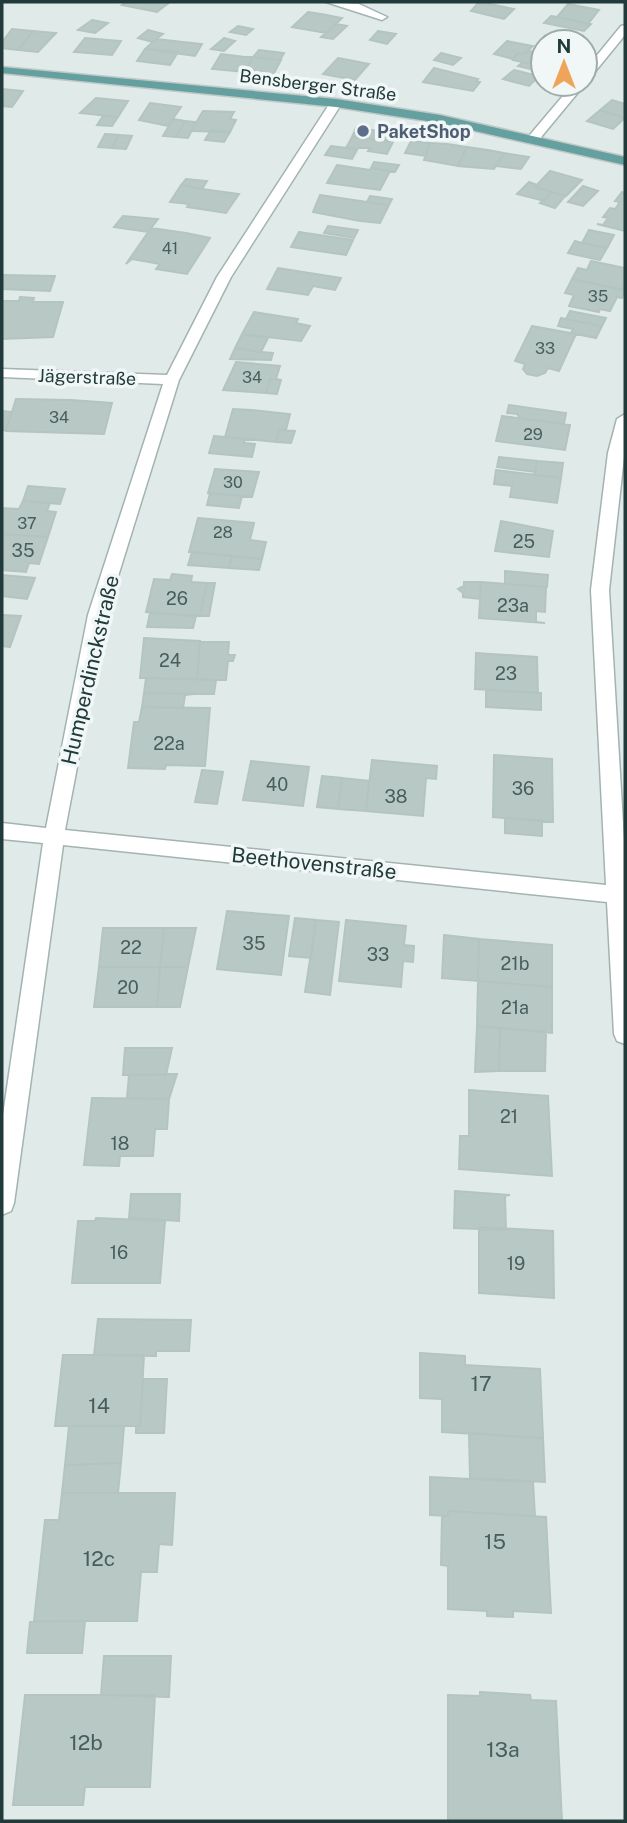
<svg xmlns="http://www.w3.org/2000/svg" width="627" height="1823" font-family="'Public Sans',sans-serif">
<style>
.building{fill:#b8c8c5;stroke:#b3c4c1;stroke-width:2}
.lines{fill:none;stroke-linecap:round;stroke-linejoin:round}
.minor-casing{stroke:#a3b3b1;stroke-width:3}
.major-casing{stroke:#c1c8c8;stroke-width:3}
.minor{fill:#fff;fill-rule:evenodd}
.major{fill:#65a0a0;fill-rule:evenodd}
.service-dot{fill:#5c6f8a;stroke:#f0f7f6;stroke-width:2.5}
.labels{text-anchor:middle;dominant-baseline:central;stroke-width:7;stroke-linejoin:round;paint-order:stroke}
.far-number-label{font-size:16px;fill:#475e5d}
.far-street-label{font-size:18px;fill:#213b3a;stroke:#f0f7f6}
.far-service-label{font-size:18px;font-weight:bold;fill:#4e5e75;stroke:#f0f7f6;text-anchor:start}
.number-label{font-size:18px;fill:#475e5d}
.street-label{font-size:21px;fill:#213b3a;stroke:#f0f7f6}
.near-number-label{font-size:21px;fill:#475e5d}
</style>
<rect width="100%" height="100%" fill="#e0ebe9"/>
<path class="building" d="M127,2H170L157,12L122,5Z
M479,2H481L514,9L504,19L471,11Z
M568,4L599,10L588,24L557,17Z
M308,12L321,14L342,18L326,33L292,27Z
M551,16L557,17L591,24L584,31L544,23Z
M92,20L108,23L95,33L78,30Z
M336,24L347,26L333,39L321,37Z
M238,26L253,29L246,35L230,32Z
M12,29L33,31L18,50L2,48V42Z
M148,30L163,34L152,42L138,38Z
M33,31L56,33L38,52L18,50Z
M378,31L396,34L387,44L370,40Z
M85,38L121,41L112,55L74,52Z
M224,38L235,41L224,51L211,49Z
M156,39L202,44L195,56L145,49Z
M507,41L533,46L524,54L518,53L513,59L494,54Z
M145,49L178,52L170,65L137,61Z
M259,50L284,53L280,60L253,57Z
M529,51L543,54V66L513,60L518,53L524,54Z
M441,53L461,58L453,65L434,60Z
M221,54L245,57H253L245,72L212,69Z
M253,57L280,60H281L273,75L245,72Z
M338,58L369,64L355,80L323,74Z
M523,62L543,66V72L518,66Z
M434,68L478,79L476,81L480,82L473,91L423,82Z
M514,70L538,76H539L529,86L503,79Z
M2,89L23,91L12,107L2,106Z
M96,98L128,101L118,117L80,113Z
M612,100L625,104V118L600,110Z
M150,103L181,107L168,126L139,120Z
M600,110L625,118L613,129L587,121Z
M203,111L234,112L230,119L236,120L230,132L191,131Z
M103,116L118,117L112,126L97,125Z
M173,119L185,121L176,137L163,136Z
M185,121L196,122L188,138L176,137Z
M356,128L396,133L393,142L352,137Z
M211,130L230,132L224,142L205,140Z
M105,134L119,135L112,148L98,147Z
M119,135L132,136L126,149L112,148Z
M352,137L393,142L387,154L368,151L370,148H346Z
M411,141L430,143L426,156L405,153Z
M430,143L447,144L467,147L458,166L424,160Z
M331,146L347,148L357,150L352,159L325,155Z
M467,147L488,150L504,153L494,169L458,166Z
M504,153L529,157L521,169L496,166Z
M374,162L399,165L395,172L371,168Z
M337,165L370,170L371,168L390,171L380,190L327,183Z
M550,171L582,180L566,196L535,187Z
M186,179L207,181L202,189L181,185Z
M529,182L537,185L535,187L552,192L544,201L517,194Z
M181,185L202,189L239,194L226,213L187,207L189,204L170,202Z
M583,186L598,191L583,206L568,202Z
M552,192L565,196L555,208L540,203Z
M622,192L625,193V231L597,224L603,225L608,218L603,217L610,208L615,209L620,202L615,201Z
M320,195L367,202L389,205L380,223L360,221L313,212Z
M370,196L392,199L389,205L367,202Z
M123,216L158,219L148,232L114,227Z
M328,226L358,230L354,238L324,233Z
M151,228L186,233L210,238L187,274L156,269L160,264L132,259L126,264Z
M589,230L614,235L607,248L582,243Z
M299,232L353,240L346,255L291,247Z
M575,241L582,243L607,248L600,260L568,253Z
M591,261L625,268L623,290L572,279L578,268L587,270Z
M278,268L341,278L335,290L313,286L308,295L267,289Z
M2,275L55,276L50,291L2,289Z
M572,279L625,290V291L622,298L617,297L610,311L600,309L599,312L569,306L574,295L565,293Z
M20,297L34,298L33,302H63L53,337L2,339V301H19Z
M570,311L606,318L602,326L566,319Z
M254,312L298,319L296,323L310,326L301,341L242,334Z
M561,318L566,319L602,326L596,338L571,333L573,329L558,326Z
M532,326L576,334L559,371L548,368L545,373L537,376L527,374L523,369L525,364L515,361Z
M242,334L268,338L261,352L235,348Z
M235,348L261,352L273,353L271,360L230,359Z
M236,362L280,366L276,379L281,380L270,379L266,393L223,390Z
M270,379L281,380L277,394L266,393Z
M16,399L71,400L112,403L104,434L6,431Z
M509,405L566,413L564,424L520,418L517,414L507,413Z
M233,409L252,410L290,414L286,430H279L276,442L225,437Z
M2,411L12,412L6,430H2Z
M502,416L570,425L565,450L496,441Z
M279,430L295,431L291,443L276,442Z
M214,436L245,439L244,443L255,444L252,457L209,453Z
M499,457L537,461L535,472L497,467Z
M537,461L563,463L561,478L534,475Z
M215,469L259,472L252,497L208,493Z
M496,470L561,478L557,503L510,497L512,486L494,484Z
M28,486L65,489L60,504L23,501Z
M210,493L242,496L239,508L207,505Z
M23,501L50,503L47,511L56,512L48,537L2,534V508L19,509Z
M198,518L254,523L250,540L266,542L262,559L189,552Z
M501,521L553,531L549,557L495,551Z
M2,534L48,537L39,564L29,563L26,572L2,570Z
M192,552L232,556L229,568L188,565Z
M232,556L262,559L259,570L229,568Z
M505,571L548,575L547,587L505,584Z
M172,574L192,576L191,582L207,583L200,616L146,612L154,579L170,580Z
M2,575L35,578L27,599L2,596Z
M464,582H481L480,599L463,597V593L458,589L464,586Z
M481,582L546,587L545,612L536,611V622L545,623L479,618Z
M207,583H215L209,616H200Z
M150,613L196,616L193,628L147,627Z
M2,615L21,616L10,647L2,646Z
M144,638L200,641L197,679L140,678Z
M200,642H229L228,655H235L233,661H228L226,680H197Z
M476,653L537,657L538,693L475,689Z
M146,678L216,680L214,694L144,693Z
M486,690L541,693V710L486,707Z
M144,693L194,694L185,695L183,708L142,707Z
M142,707L210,708L205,766L166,765L165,769L128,768L134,722H139Z
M494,755L552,759L553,822L493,817Z
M372,760L437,766L436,779L426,778L423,816L366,811Z
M251,761L309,767L303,806L243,800Z
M202,770L223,772L217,804L195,802Z
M322,776L342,778L338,809L317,807Z
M342,778L369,781L366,811L338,809Z
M505,818L542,820V836L505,833Z
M227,911L289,916L281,975L217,969Z
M295,918L316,920L311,958L289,956Z
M316,920L339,922L330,995L305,992Z
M346,920L406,926L404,945L414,946L413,962L403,961L401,987L339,981Z
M103,928H164L160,967H99Z
M164,928H196L188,967H160Z
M444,935L479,939L478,981L442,978Z
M479,939L552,945V987L478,981Z
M99,967H160L157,1007H94Z
M160,967H188L180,1007H157Z
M478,981L552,987V1033L477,1026Z
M477,1026L500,1028L499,1071L475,1072Z
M500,1028L546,1032L545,1071H499Z
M125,1048H172L166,1075H123Z
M166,1074H177L169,1099L127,1098L129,1075Z
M469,1090L548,1096L552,1176L459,1169L460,1136H469Z
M92,1098L169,1099L167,1129H155L153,1156H120L119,1166L84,1165Z
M455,1191L510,1195L505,1196L506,1230L454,1228Z
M131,1194H180L179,1221L129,1218Z
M96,1218L165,1221L160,1283H72L78,1221H95Z
M479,1227L553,1231L554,1298L479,1293Z
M98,1319L191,1320L189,1351H156V1356L94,1355Z
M420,1353L465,1356V1365L540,1369L543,1438L442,1432V1399L420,1398Z
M63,1355H144L140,1426H55Z
M143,1379H167L164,1433H136V1426H140Z
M69,1426H124L121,1463L65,1465Z
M469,1433L543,1438L545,1482L470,1478Z
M121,1463L118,1493H62L65,1465Z
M430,1477L533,1482L535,1516L448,1511V1516L430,1515Z
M62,1493H175L172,1545L159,1544L157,1572H141L137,1621H34L45,1520H59Z
M448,1511L546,1517L551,1613L513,1611V1617L487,1616V1611L448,1609V1566L441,1565L442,1516H448Z
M85,1621L82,1653H27L30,1622Z
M104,1656H171L169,1697L101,1695Z
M480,1692L530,1695L531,1700L556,1701L562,1821H448V1695L480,1696Z
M25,1695H155L150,1787H85L83,1805H13Z"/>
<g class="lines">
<defs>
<path id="minor" d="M326,2L359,4L387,17L382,20Z
M625,25V35L589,79L585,80V70L621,26Z
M573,84H585L537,142H529V136Z
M332,100L342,103L231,277L179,380L106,615L65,830L606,885L591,590L608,453L617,419L625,414V448L609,590L625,857V1044L617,1041L614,1034L607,902L63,845L14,1203L11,1211L2,1215V1122L43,843L2,839V823L46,828L88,615L163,384L2,377V369L167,375L217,277Z"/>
<path id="major" d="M2,67L336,99L440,115L625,157V165L440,123L336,107L2,73Z"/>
</defs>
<use href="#minor" class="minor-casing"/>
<use href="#major" class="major-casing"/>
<use href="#minor" class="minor"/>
<use href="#major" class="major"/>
</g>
<circle class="service-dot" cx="363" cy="131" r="7"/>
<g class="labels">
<g class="far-number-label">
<text x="170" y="248">41</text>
<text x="598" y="296">35</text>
<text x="545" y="348">33</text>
<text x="252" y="377">34</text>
<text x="59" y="417">34</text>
<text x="533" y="434">29</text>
<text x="233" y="482">30</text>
<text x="27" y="523">37</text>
<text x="223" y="532">28</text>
</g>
<g class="far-street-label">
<text transform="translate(318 85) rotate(7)">Bensberger Straße</text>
<text transform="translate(87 377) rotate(2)">Jägerstraße</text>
</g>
<g class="far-service-label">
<text x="377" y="131">PaketShop</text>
</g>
<g class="number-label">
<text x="524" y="541">25</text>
<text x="23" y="550">35</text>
<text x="177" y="598">26</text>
<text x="513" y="605">23a</text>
<text x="170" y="660">24</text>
<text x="506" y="673">23</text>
<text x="169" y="743">22a</text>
<text x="277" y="784">40</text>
<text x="523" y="788">36</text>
<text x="396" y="796">38</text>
<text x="254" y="943">35</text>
<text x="131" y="947">22</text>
<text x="378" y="954">33</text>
<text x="515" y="963">21b</text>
<text x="128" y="987">20</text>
<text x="515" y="1007">21a</text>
<text x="509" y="1116">21</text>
<text x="120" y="1143">18</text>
<text x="119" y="1252">16</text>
<text x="516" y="1263">19</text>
</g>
<g class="street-label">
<text transform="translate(90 670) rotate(-77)">Humperdinckstraße</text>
<text transform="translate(314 863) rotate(6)">Beethovenstraße</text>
</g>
<g class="near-number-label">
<text x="481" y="1383">17</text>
<text x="99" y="1405">14</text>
<text x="495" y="1541">15</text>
<text x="99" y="1558">12c</text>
<text x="86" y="1742">12b</text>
<text x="503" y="1749">13a</text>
</g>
</g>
<rect width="627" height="1823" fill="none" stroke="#213b3a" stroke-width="7"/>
<g transform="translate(564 63)"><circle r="33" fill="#f0f7f6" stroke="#9dacab" stroke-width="2"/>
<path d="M0-5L12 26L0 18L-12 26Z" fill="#f0a459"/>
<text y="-10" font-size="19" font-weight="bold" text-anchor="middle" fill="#213b3a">N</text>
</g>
</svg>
